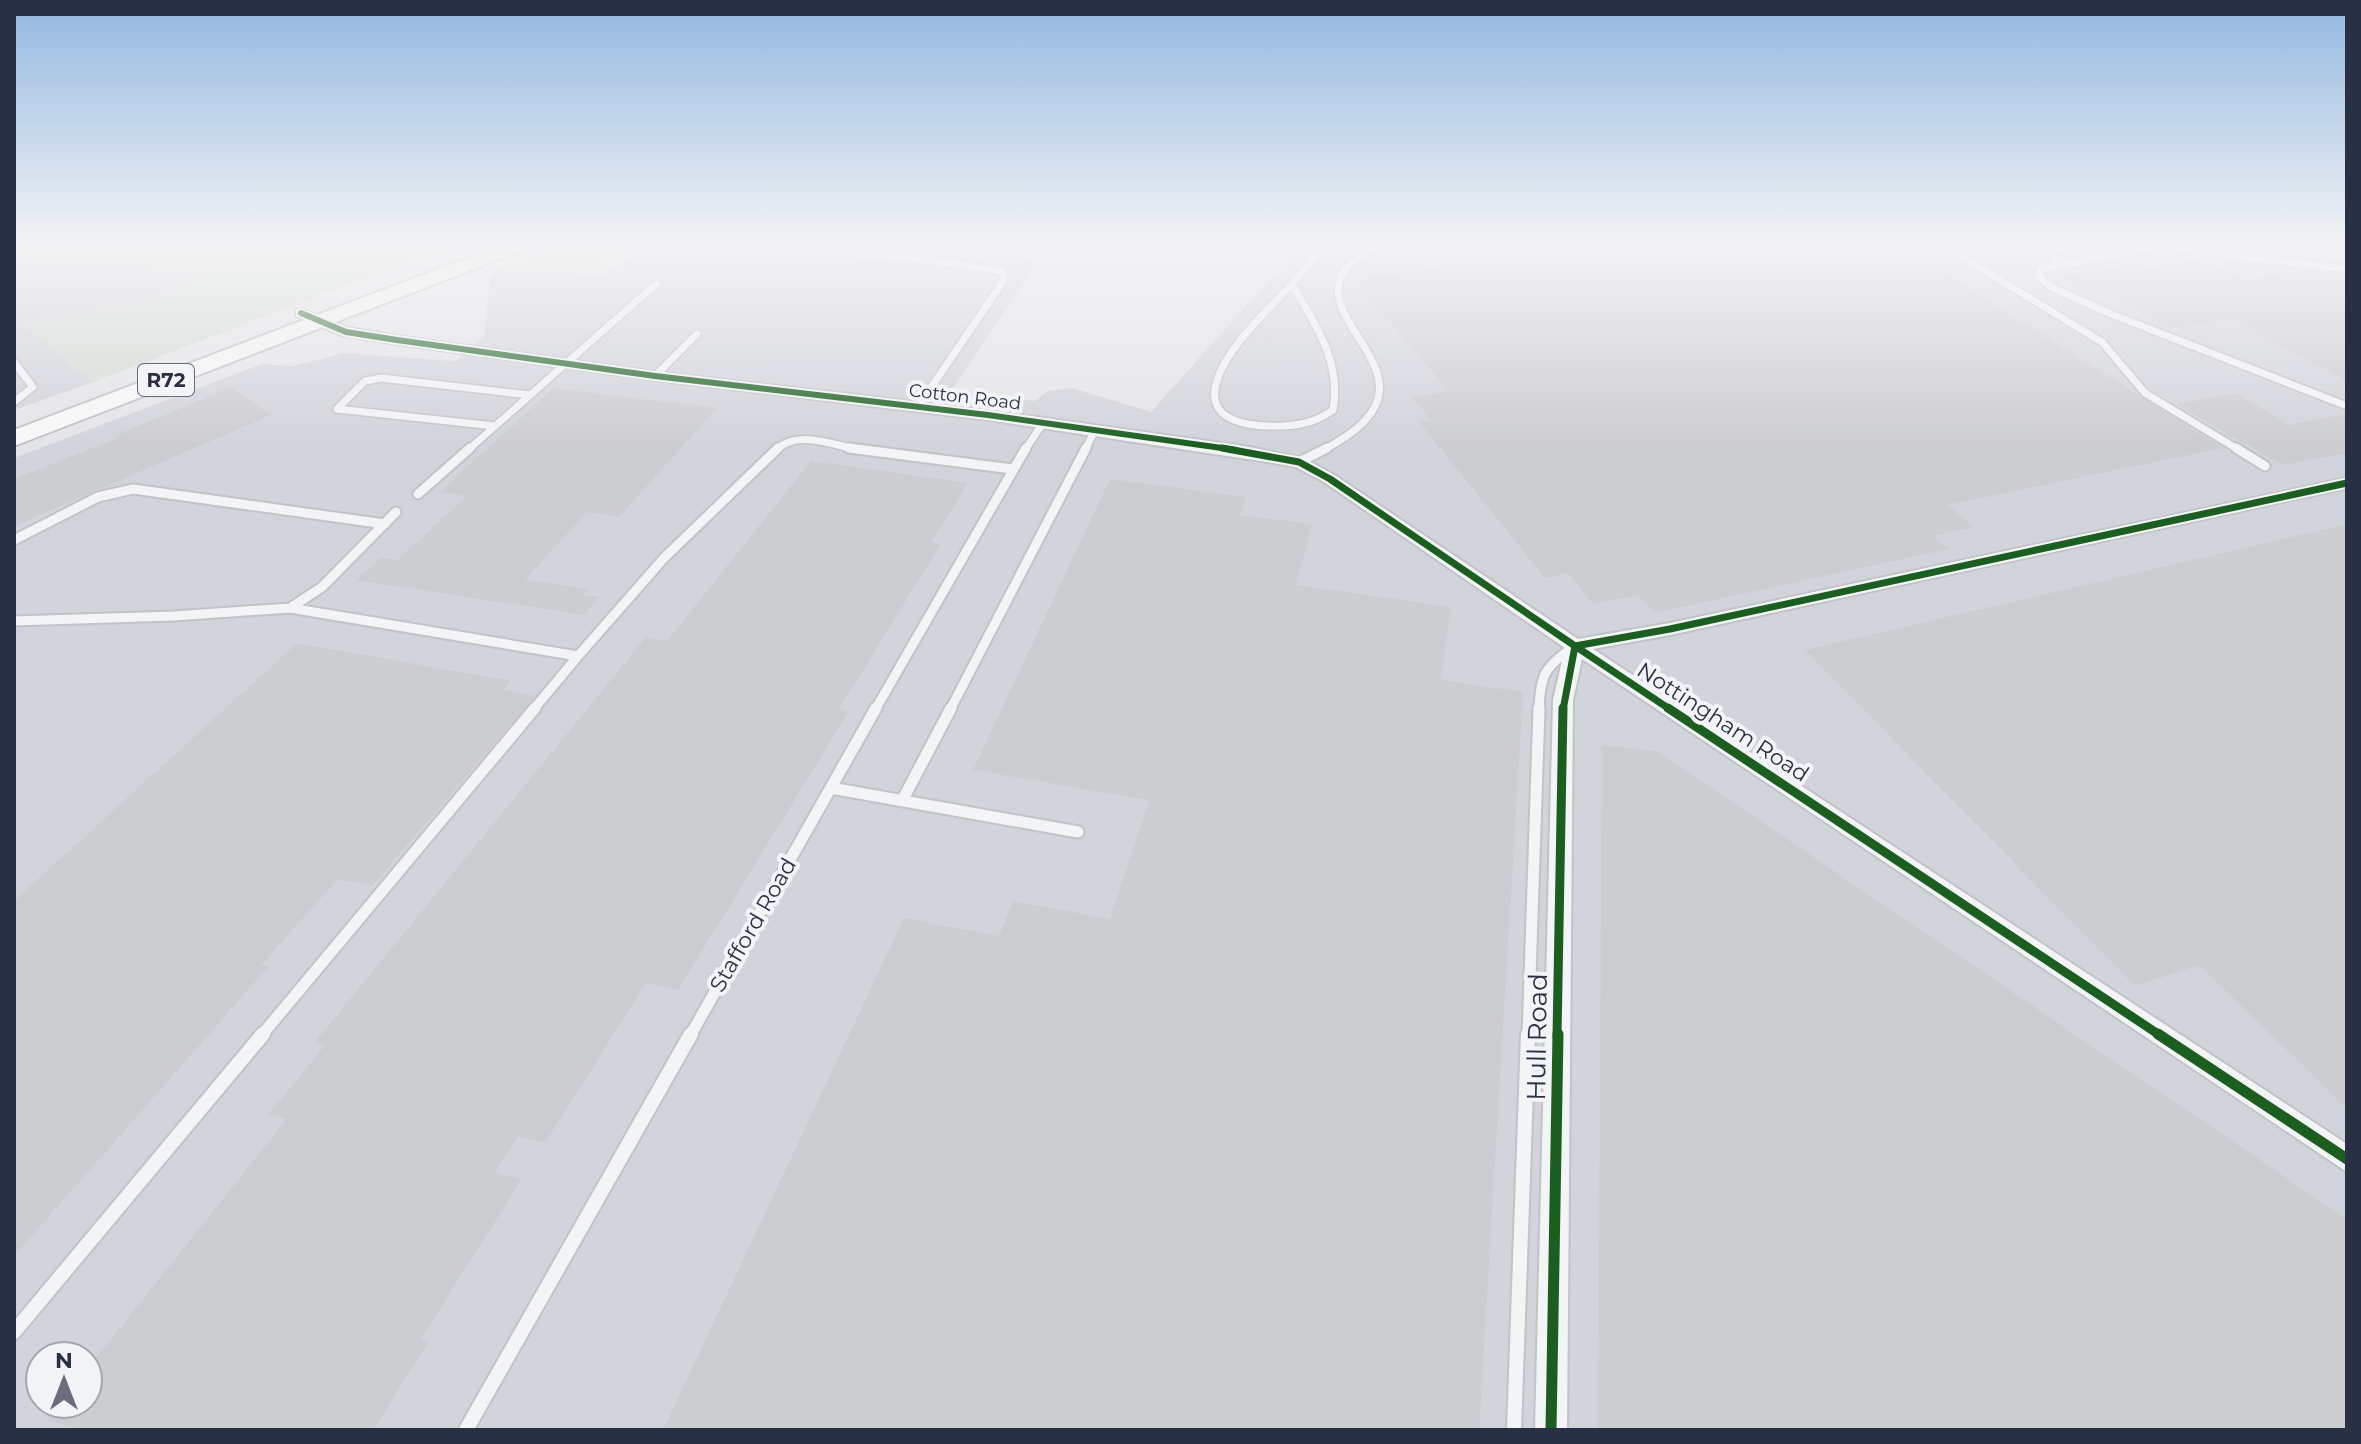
<svg xmlns="http://www.w3.org/2000/svg" width="2361" height="1444" font-family="Montserrat,sans-serif">
<style>
.built{fill:#d2d4db;fill-rule:evenodd}
.green{fill:#d4dcd4}
.building{fill:#cccdd1}
.lines{fill:none;stroke-linecap:round;stroke-linejoin:round}
.service-far3-casing{stroke:#c2c3c6;stroke-width:10}
.service-far2-casing{stroke:#c2c3c6;stroke-width:13}
.service-far1-casing{stroke:#c2c3c6;stroke-width:15}
.service-casing{stroke:#c2c3c6;stroke-width:18}
.minor-casing{stroke:#c2c3c6;stroke-width:4}
.primary-casing{stroke:#c0c2c6;stroke-width:4}
.service-far3{stroke:#f3f4f6;stroke-width:7}
.service-far2{stroke:#f3f4f6;stroke-width:9}
.service-far1{stroke:#f3f4f6;stroke-width:11}
.service{stroke:#f3f4f6;stroke-width:14}
.minor{fill:#f3f4f6;fill-rule:evenodd}
.primary{fill:#f7f7f7;fill-rule:evenodd}
.cycleway-far3-casing{stroke:#f2f4f8;stroke-width:10}
.cycleway-far2-casing{stroke:#f2f4f8;stroke-width:11}
.cycleway-far1-casing{stroke:#f2f4f8;stroke-width:14}
.cycleway-casing{stroke:#f2f4f8;stroke-width:16}
.cycleway-far3{stroke:#1b5e20;stroke-width:6}
.cycleway-far2{stroke:#1b5e20;stroke-width:7}
.cycleway-far1{stroke:#1b5e20;stroke-width:9}
.cycleway{stroke:#1b5e20;stroke-width:11}
.labels{text-anchor:middle;dominant-baseline:central;stroke-width:8;stroke-linejoin:round;paint-order:stroke}
.far-street-label{font-size:18px;fill:#2a3043;stroke:#f2f4f8}
.shield{fill:#f2f4f8;stroke:#666b79;stroke-width:2}
.shield-label{font-size:20px;font-weight:bold;fill:#2a3043}
.street-label{font-size:22px;fill:#2a3043;stroke:#f2f4f8}
.near-street-label{font-size:26px;fill:#2a3043;stroke:#f2f4f8}
</style>
<rect width="100%" height="100%" fill="#e4e5e8"/>
<path class="built" d="M654,243H996L1036,265L951,391L1034,401L1048,391L1072,388L1151,412L1302,243H2238L2347,261V1430H14V458L262,364L294,366L343,353L455,361L484,338L490,277L506,265L600,277ZM40,1356H88V1404H40Z
M14,255L214,270L168,294L22,324L93,382L14,410Z"/>
<path class="green" d="M14,243H456L93,382L21,324L168,294L212,270L14,255Z
M563,243H633L582,275L506,265Z"/>
<path class="building" d="M1610,243H1896L2223,448L1947,505L1974,527L1933,536L1949,549L1654,613L1638,595L1593,604L1568,573L1545,578L1419,422L1431,420L1412,397L1449,391L1353,280L1445,267L1433,255L1510,244L1522,255Z
M2202,259L2244,281L2301,270L2335,274L2347,280V381L2231,318L2171,329L2104,291L2088,294L2058,277L2115,267L2125,273Z
M231,387L271,415L14,526V479L118,438L115,436Z
M553,388L717,408L619,517L587,512L525,580L588,589L583,595L599,597L584,615L356,580L380,558L398,560L466,496L440,492Z
M2236,393L2288,425L2347,414V453L2283,465L2176,404Z
M984,395L1011,399L1004,409L977,406Z
M811,461L968,483L931,542L941,544L839,709L849,711L678,990L646,983L545,1143L518,1137L495,1173L522,1179L420,1340L428,1342L373,1430H79L47,1420L59,1404H88V1368L287,1119L269,1114L325,1045L315,1042L646,637L667,641Z
M1110,479L1246,497L1240,515L1312,524L1296,585L1451,607L1441,680L1523,692L1479,1430H663L904,918L999,936L1013,901L1110,919L1149,800L973,770Z
M2347,524V1108L2199,965L2135,986L1805,650Z
M297,643L511,681L503,690L535,696L372,886L338,879L261,965L269,966L14,1256V901Z
M1602,745L1657,751L2347,1219V1430H1598Z"/>
<g class="lines">
<defs>
<path id="service-far3" d="M1939,243L2102,342L2145,393L2239,450
M2246,243L2250,258L2161,246L2041,269L2038,276L2053,288L2106,312L2347,406
M860,255L907,257L1002,271L1004,280L918,407
M2250,258L2347,269
M2058,264L2050,250L2082,243
M1292,284C1315,324 1342,362 1333,410C1324,416 1316,421 1305,423C1279,429 1208,431 1215,389C1221,352 1268,310 1292,284Z
M1292,284L1328,243
M14,362L33,387L14,402
M655,376L697,334
M495,426L337,409L365,381L381,378L530,395
M468,450L656,284
M776,450C797,429 833,445 859,450
M1025,450L1043,423
M1085,450L1095,430
M1323,450C1453,384 1314,329 1342,275C1350,260 1367,252 1380,243"/>
<path id="service-far2" d="M849,448L1012,469
M2236,448L2265,466
M1299,462L1327,448
M418,494L470,448
M14,540L98,497L133,489L385,524
M290,608L578,656L664,558L778,448
M14,621L174,616L290,608L322,587L396,512
M533,710L578,656
M875,710L1026,448
M950,710L1086,448
M1539,710C1540,675 1545,666 1574,647"/>
<path id="service-far1" d="M831,788L1078,832
M902,801L951,708
M261,1036L535,708
M690,1036L876,708
M1528,1036L1539,708"/>
<path id="service" d="M14,1332L263,1034
M466,1430L691,1034
M1514,1430L1528,1034"/>
<path id="minor" d="M301,309L349,328L397,336L655,372L988,410L1249,447L1305,459L1336,476L1578,639L1670,623L2347,478V488L1670,635L1593,649L2347,1144V1172L1582,659L1573,700L1567,1430H1535L1553,700L1565,648L1324,482L1294,466L988,420L655,380L397,344L341,335L296,316V310Z"/>
<path id="primary" d="M507,243H534L531,247L14,446V430Z"/>
</defs>
<use href="#service-far3" class="service-far3-casing"/>
<use href="#service-far2" class="service-far2-casing"/>
<use href="#service-far1" class="service-far1-casing"/>
<use href="#service" class="service-casing"/>
<use href="#minor" class="minor-casing"/>
<use href="#primary" class="primary-casing"/>
<use href="#service-far3" class="service-far3"/>
<use href="#service-far2" class="service-far2"/>
<use href="#service-far1" class="service-far1"/>
<use href="#service" class="service"/>
<use href="#minor" class="minor"/>
<use href="#primary" class="primary"/>
<defs>
<path id="cycleway-far3" d="M301,313L346,332L397,340L655,376L988,415L1236,450"/>
<path id="cycleway-far2" d="M1222,448L1299,462L1330,479L1575,646L1563,710
M1671,710L1575,646L1670,629L2347,483"/>
<path id="cycleway-far1" d="M1668,708L2161,1036
M1557,1036L1563,708"/>
<path id="cycleway" d="M2158,1034L2347,1159
M1551,1430L1558,1034"/>
</defs>
<use href="#cycleway-far3" class="cycleway-far3-casing"/>
<use href="#cycleway-far2" class="cycleway-far2-casing"/>
<use href="#cycleway-far1" class="cycleway-far1-casing"/>
<use href="#cycleway" class="cycleway-casing"/>
<use href="#cycleway-far3" class="cycleway-far3"/>
<use href="#cycleway-far2" class="cycleway-far2"/>
<use href="#cycleway-far1" class="cycleway-far1"/>
<use href="#cycleway" class="cycleway"/>
</g>
<linearGradient id="sky" x2="0" y2="1"><stop stop-color="#92b8e0"/><stop offset="0.55" stop-color="#f3f3f5"/><stop offset="1" stop-color="#f3f3f5" stop-opacity="0"/></linearGradient>
<rect width="2361" height="445" fill="url(#sky)"/>
<g class="labels">
<g class="far-street-label">
<text transform="translate(965 397) rotate(7)">Cotton Road</text>
</g>
<rect class="shield" x="138" y="364" width="56" height="32" rx="6"/>
<g class="shield-label">
<text x="166" y="380">R72</text>
</g>
<g class="street-label">
<text transform="translate(1723 722) rotate(33)">Nottingham Road</text>
<text transform="translate(753 925) rotate(-60)">Stafford Road</text>
</g>
<g class="near-street-label">
<text transform="translate(1537 1037) rotate(-89)">Hull Road</text>
</g>
</g>
<rect width="2361" height="1444" fill="none" stroke="#2a3043" stroke-width="32"/>
<g transform="translate(64 1380)"><circle r="38" fill="#f2f4f8" stroke="#a2a6b0" stroke-width="2"/>
<path d="M0-6L14 30L0 20L-14 30Z" fill="#6b6f7d"/>
<text y="-12" font-size="22" font-weight="bold" text-anchor="middle" fill="#2a3043">N</text>
</g>
</svg>
